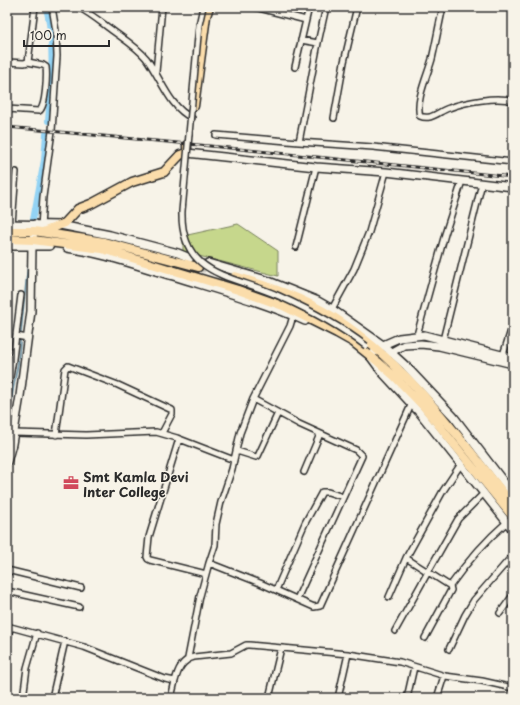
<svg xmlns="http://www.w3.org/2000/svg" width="520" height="705" font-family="'Playpen Sans',sans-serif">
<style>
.green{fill:#c6d78c;stroke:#78815c}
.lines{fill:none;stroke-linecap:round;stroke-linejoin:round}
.stream{stroke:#6990a4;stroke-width:1.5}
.canal{stroke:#93d3f4;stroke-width:6}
.primary-tunnel{stroke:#cecbc2;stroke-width:8;stroke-dasharray:8 4;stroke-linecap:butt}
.street-casing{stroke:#2b2b2b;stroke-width:8}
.secondary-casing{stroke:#2b2b2b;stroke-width:10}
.primary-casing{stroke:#2b2b2b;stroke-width:11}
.street{stroke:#f7f3e8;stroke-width:5}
.secondary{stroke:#f7f3e8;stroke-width:7}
.primary{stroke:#fbddab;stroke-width:8}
.rail-casing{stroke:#2b2b2b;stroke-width:3}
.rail{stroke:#f7f3e8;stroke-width:1.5;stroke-dasharray:4.5;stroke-linecap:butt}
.street-bridge-casing{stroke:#2b2b2b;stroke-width:8;stroke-linecap:butt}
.street-bridge{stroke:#f7f3e8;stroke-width:5}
.labels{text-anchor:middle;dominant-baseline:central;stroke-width:3;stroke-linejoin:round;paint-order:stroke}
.poi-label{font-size:13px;font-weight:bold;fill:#2b2b2b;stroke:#f7f3e8;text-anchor:start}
</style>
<rect width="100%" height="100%" fill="#f7f3e8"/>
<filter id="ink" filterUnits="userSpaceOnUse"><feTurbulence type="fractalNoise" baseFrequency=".025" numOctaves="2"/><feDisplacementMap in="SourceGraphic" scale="8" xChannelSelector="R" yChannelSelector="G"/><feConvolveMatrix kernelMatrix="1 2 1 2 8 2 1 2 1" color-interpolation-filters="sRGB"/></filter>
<g filter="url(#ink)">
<path class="green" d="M238,224L278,251V276L183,252V236Z"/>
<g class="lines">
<path class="stream" d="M7,423L18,363L28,262"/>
<path class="canal" d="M46,7C55,44 51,83 48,121
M33,220L44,160L46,134"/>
<path class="primary-tunnel" d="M198,267L235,276"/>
<defs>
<path id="street" d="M78,7C90,13 102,23 113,31C124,39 137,47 146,58C161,78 169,107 192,118
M255,7L306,20
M443,7C439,24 436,42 432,59C428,74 415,101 420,116C431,121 439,111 449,108C465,102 496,96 513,101
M301,40L318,43L299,142L373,147L513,162
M318,43L326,7
M7,62L24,63L28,62L35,7
M295,67L309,7
M156,72L162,7
M7,109L39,111C46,107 47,75 46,67L43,65L28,62
M334,118L344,62L357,7
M216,135L299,142
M12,224L16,172
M41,227L43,197L52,131L57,56L56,31L52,7
M296,247L316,167
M332,309L354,269L369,232L386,172
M417,335L445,234L462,181
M16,336L28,338
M443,340L482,183
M503,355L513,324
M7,395L13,359L21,295
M253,399L299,424L356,450L362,456L297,599
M14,433L86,435L156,432L177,438L234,460
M56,435L65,369L68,366L118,385L172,410V414L162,433
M179,439L149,537L147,557L148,559L150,560L206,574
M237,451L256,457L258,456L278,413
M304,472L320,434
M508,487L513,483
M209,563L260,583L314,607L320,606L412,403
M7,570L81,588
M450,586L428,572L458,519L484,493
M276,590L305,523L322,492H328L343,497
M7,591L79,607
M389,597L406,558
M500,613L513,595
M7,626L84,647L165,679L175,681C178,670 182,660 194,657L231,653L246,645H249L348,654L400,662L445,676L482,681L513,688
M395,631L428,572L406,558L443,491L461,464
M425,638L451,590L450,586C467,562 485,541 507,522
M7,646L10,627
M449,649L465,615L474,600L513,555
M188,658L200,596L209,563L215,545L216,524L221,502L232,469L240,433L253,399L290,326L293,316
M23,698L27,668L37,633
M52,698L65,641
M171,698L175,681
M269,698L281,648
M338,698L348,654
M407,698L414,667
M437,698L444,676"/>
<path id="secondary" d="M187,153L316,167L386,172L513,187
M7,224L60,225L110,235L178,253L190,258
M7,246H49
M67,248C103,253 138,266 173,276C218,290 263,302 305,321
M208,263L266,280L318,301L332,309L383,345L406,366L454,417L513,494
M388,354L404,345L421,344L439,346L513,364
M513,358L424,335L399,338L383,345L370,356L381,371L419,412L513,530
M7,462L12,444L20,396L31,311L32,245L35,224"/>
<path id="primary" d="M194,106L206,16L209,7
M7,231H34L104,242L198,267
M43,232L65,223L78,209L91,204L132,182L164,172L180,155L187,153V145
M7,239L33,240L102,249L238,290L283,306L337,333L353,342L378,362L394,376L424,407L513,517
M235,276C268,286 302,297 332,316C407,363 459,438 513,505"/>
</defs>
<use href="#street" class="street-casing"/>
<use href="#secondary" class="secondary-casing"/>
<use href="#primary" class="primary-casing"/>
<use href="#street" class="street"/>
<use href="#secondary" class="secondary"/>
<use href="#primary" class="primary"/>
<defs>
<path id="rail" d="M7,127L210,146L513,177"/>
</defs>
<use href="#rail" class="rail-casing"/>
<use href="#rail" class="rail"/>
<defs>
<path id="street-bridge" d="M203,7L199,25L182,211C180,277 233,275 279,296C310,310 339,325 366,346"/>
</defs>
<use href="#street-bridge" class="street-bridge-casing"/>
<use href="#street-bridge" class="street-bridge"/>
</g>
</g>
<defs>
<symbol id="office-bare" viewBox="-9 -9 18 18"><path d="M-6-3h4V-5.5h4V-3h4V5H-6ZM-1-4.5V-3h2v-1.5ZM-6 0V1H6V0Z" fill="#d1495b" stroke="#f7f3e8" stroke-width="2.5" paint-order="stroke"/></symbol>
</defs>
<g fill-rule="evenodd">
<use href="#office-bare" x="60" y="472" width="22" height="22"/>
</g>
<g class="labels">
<g class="poi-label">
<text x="83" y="476">Smt Kamla Devi<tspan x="83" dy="15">Inter College</tspan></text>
</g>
</g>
<rect width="520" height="705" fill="none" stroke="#f7f3e8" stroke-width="24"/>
<rect x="12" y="12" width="496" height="681" fill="none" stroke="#2b2b2b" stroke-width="1.5" filter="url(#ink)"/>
<path d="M24 40v6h85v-6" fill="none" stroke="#2b2b2b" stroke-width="2"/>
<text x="30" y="40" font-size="12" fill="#2b2b2b" stroke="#f7f3e8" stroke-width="3" paint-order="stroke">100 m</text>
</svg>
